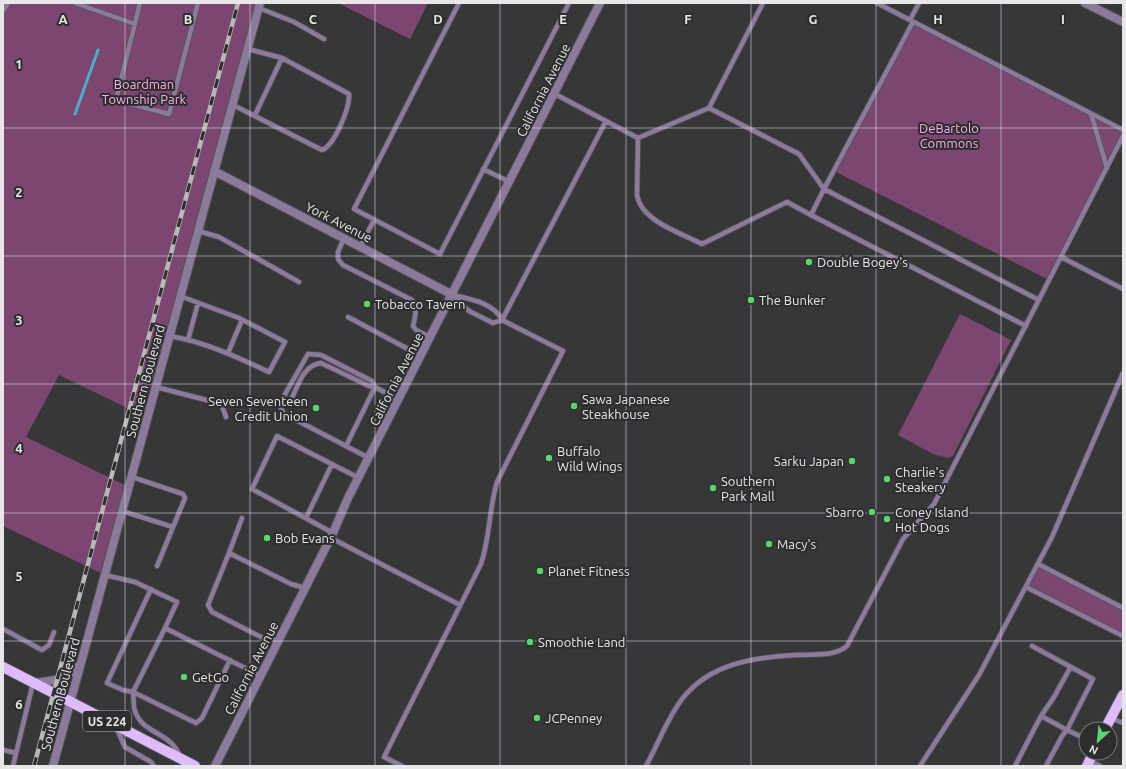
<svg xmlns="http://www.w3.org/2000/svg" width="1126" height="769" font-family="Ubuntu,sans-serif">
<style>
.green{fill:#7b4670}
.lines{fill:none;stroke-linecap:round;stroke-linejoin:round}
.stream{stroke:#50aac8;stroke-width:3}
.service-casing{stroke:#535356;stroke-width:6}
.minor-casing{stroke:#535356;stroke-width:10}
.tertiary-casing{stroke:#535356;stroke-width:10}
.primary-casing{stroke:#535356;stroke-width:12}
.service{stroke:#8b7a9a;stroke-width:4.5}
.minor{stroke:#8b7a9a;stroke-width:8}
.tertiary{stroke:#8b7a9a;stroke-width:8}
.primary{stroke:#debbfd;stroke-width:10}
.rail-casing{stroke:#b8b8ba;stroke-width:4.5}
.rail{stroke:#2d2d30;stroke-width:3;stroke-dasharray:9;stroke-linecap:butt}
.grid{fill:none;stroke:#e7e7e9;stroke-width:1;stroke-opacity:0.55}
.poi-dot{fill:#5bd56e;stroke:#2d2d30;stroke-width:1.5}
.labels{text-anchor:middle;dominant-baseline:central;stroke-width:4;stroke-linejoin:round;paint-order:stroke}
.shield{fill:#2d2d30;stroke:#afafb2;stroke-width:1}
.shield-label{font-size:12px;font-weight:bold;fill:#e7e7e9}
.park-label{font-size:13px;fill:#feb1ec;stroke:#2d2d30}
.street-label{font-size:13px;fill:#e7e7e9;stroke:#2d2d30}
.poi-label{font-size:13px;fill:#e7e7e9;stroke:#2d2d30;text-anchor:start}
.grid-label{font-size:13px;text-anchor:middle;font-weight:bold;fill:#e7e7e9;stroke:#2d2d30;stroke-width:4;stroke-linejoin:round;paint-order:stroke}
</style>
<rect width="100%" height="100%" fill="#37373a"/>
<path class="green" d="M3,3H260L148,418L59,375L26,437L129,487L105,575L3,526Z
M338,3H428L410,39Z
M913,22L1123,130V136L1049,280L834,171Z
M960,314L1011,340L953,456L947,458L933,454L898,435Z
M1038,564L1123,608V636L1026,587Z"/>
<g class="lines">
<path class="stream" d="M75,114L98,50"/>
<defs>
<path id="service" d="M75,3L135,24
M140,3L116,100L169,114L198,3
M459,3L354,209L440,254L569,3
M877,3L1123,130
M259,8L294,22L324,39
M3,11L8,3
M910,20L919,3
M913,22L824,189L1039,300
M248,49L282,58L255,115
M555,94L638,138
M233,105L322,150C335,145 350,107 349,94L282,58
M709,108L799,154L824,189L811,215L1026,326
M1091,114L1107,168
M638,138L637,195C641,221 681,233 702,244L787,202L811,215
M638,138L709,108L763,3
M483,169L510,182
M198,231L219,237L299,282
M344,238L338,252V259L343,265L412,300C418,307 415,318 413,326L416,330L431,338
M360,247L374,220
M1061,257L1123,289
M453,295L469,311L493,323L502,320L606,121
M348,317L421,356
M170,336C205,342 237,357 269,372L285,342L239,318L180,296
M188,340L198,303
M228,353L242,320
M156,387L214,402L222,406L226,417
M291,400C298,386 303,365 321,363L369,386L375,387L399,400
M346,446L375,387
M369,458L298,421C287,418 282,415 280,403L308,354L321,355L372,381L375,387
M132,477L183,494L185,498L157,566
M122,511L173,527
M306,518L332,464
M333,533L252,489L277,436L359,478
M331,538L460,605
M229,553L242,518
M1038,564L1123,608
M105,575L135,582L177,602L165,628
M1026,587L1123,636
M151,589L107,683L123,690L133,692C134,698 133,706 135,711C143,735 171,731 180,757
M3,629L42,650L49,645L54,632
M279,641L263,638L212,612L208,605L229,553L291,584L305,588
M1032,646L1093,679L1067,730L1041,716
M230,660L202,718L196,723L133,692L165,628L261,676
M1111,718L1123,723
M116,727L125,747L151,762L154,766
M3,750L16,753
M1089,761L1100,766
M13,766L33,683
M402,766L384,757L481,564C490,537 489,509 497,482L563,351L502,320C494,303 470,299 453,295
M646,766C658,744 667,719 682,699C710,663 755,657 797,655C813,654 834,657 847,646L903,539L934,504L1123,136
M920,766L979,675L1052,537L1123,373
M1015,766L1041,716L1054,697L1070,668
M1046,766L1062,736L1067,730L1086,739"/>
<path id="minor" d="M1085,3L1123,22
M214,171L453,295"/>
<path id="tertiary" d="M33,683C54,681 64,680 80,665
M53,766L260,3
M215,766L333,533L348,498L600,3"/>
<path id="primary" d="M3,667L195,766
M1105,729L1123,695
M1087,766L1093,753"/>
</defs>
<use href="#service" class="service-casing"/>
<use href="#minor" class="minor-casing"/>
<use href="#tertiary" class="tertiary-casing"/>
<use href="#primary" class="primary-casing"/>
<use href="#service" class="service"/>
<use href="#minor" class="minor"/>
<use href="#tertiary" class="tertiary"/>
<use href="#primary" class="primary"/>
<defs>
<path id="rail" d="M34,766L238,3"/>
</defs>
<use href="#rail" class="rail-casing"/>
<use href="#rail" class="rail"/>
</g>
<path class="grid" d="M125,3V766M250,3V766M375,3V766M500,3V766M626,3V766M751,3V766M876,3V766M1001,3V766M3,128H1123M3,256H1123M3,384H1123M3,513H1123M3,641H1123"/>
<g class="poi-dot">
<circle cx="809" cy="262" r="4"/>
<circle cx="751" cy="300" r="4"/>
<circle cx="367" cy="304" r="4"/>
<circle cx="574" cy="406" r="4"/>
<circle cx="316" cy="408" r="4"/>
<circle cx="549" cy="458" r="4"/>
<circle cx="852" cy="461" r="4"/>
<circle cx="887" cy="479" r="4"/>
<circle cx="713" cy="488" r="4"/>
<circle cx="872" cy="512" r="4"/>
<circle cx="887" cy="519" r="4"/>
<circle cx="267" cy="538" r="4"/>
<circle cx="769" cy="544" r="4"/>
<circle cx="540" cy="571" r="4"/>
<circle cx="530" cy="642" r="4"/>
<circle cx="184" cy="677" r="4"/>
<circle cx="537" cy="718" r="4"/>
</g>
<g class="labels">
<rect class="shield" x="83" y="711" width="48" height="20" rx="3"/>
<g class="shield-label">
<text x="107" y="721">US 224</text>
</g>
<g class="park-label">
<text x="144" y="84">Boardman<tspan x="144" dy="15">Township Park</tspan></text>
<text x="949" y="128">DeBartolo<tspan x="949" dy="15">Commons</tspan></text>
</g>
<g class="street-label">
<text transform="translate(543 90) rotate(-63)">California Avenue</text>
<text transform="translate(339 222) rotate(27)">York Avenue</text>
<text transform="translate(396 379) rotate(-63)">California Avenue</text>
<text transform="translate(145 381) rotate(-75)">Southern Boulevard</text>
<text transform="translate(251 668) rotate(-63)">California Avenue</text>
<text transform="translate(60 694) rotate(-75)">Southern Boulevard</text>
</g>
<g class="poi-label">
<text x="817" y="262">Double Bogey's</text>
<text x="759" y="300">The Bunker</text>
<text x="375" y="304">Tobacco Tavern</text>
<text x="582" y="399">Sawa Japanese<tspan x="582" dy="15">Steakhouse</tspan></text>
<text x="308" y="401" text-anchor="end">Seven Seventeen<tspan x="308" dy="15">Credit Union</tspan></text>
<text x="557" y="451">Buffalo<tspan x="557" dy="15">Wild Wings</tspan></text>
<text x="844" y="461" text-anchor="end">Sarku Japan</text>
<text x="895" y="472">Charlie's<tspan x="895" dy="15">Steakery</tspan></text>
<text x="721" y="481">Southern<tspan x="721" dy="15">Park Mall</tspan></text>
<text x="864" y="512" text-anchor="end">Sbarro</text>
<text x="895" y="512">Coney Island<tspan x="895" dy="15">Hot Dogs</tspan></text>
<text x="275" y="538">Bob Evans</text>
<text x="777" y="544">Macy's</text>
<text x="548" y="571">Planet Fitness</text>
<text x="538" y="642">Smoothie Land</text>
<text x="192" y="677">GetGo</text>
<text x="545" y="718">JCPenney</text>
</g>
</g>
<g class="grid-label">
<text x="63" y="24">A</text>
<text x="188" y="24">B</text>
<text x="313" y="24">C</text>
<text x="438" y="24">D</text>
<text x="563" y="24">E</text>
<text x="688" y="24">F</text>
<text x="813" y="24">G</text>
<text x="938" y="24">H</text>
<text x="1063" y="24">I</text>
<text x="19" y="69">1</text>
<text x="19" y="197">2</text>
<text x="19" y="325">3</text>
<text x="19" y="453">4</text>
<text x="19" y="581">5</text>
<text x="19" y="709">6</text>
</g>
<rect width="1126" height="769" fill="none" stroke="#e7e7e9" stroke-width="8"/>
<g transform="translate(1098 741) rotate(207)"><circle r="19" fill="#2d2d30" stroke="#77777a"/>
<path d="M0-3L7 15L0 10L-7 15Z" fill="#5bd56e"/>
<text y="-6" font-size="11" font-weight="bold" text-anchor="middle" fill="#e7e7e9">N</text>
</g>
</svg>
